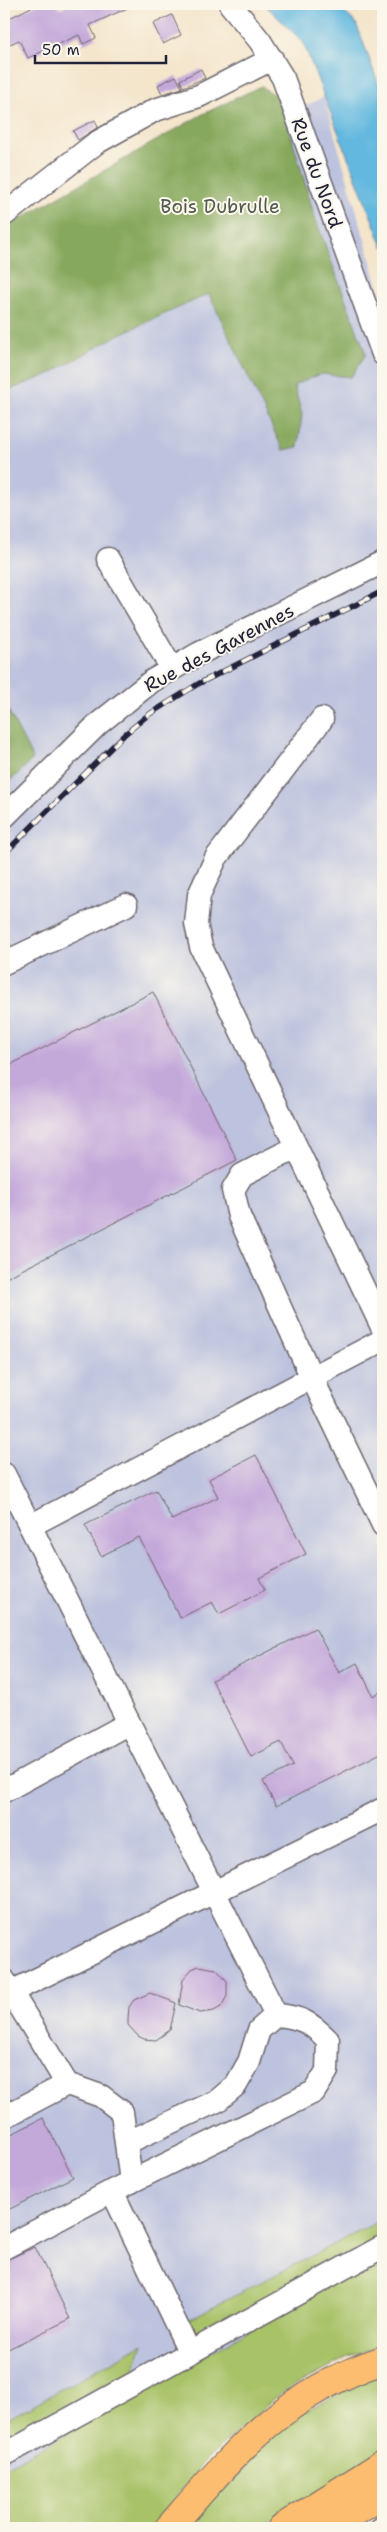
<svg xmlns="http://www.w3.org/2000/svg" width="387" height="2532" font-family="'Shantell Sans',sans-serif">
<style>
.industrial{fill:#bdc3de}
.green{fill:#a8c268;stroke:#657252}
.forest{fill:#86a85c;stroke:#54654c}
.water{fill:#62b8df;stroke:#426d8d}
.building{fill:#c3a8da}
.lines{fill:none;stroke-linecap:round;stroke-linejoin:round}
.minor-casing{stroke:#6c666d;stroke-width:25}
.highway-casing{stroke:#6c666d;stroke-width:30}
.minor{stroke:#fff;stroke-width:22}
.highway{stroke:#fcbd6f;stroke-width:28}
.rail-casing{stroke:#22223b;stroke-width:5.5}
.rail{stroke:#fbf7ec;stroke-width:4;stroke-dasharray:11;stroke-linecap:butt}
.labels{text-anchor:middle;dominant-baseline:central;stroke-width:4;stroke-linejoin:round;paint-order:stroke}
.street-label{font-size:19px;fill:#22223b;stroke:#fbf7ec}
.park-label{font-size:19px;fill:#515a4b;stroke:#fbf7ec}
</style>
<rect width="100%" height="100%" fill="#fbf7ec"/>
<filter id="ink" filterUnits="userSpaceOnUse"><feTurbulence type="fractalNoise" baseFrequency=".02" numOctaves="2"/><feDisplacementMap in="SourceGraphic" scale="10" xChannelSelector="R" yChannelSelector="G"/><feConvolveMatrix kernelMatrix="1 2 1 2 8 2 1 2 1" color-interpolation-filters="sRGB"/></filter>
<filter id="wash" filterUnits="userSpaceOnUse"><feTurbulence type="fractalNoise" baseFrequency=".0096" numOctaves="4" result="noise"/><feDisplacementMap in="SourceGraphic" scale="20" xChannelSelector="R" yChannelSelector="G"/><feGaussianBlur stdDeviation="1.12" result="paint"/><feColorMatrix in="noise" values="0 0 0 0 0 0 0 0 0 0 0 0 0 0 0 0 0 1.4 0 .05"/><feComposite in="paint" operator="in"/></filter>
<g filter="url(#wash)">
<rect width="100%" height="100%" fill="#f4e5cb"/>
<path class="industrial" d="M324,97L383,303V2266L4,2528V253Z"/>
<path class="green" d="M383,2219V2233L364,2246L203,2338L194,2335L188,2320Z
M383,2255V2345L348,2357L282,2392L204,2462L151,2528H4V2468Z
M143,2344L134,2371L4,2440V2421Z
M383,2374V2450L306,2502L260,2528H183L268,2430L363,2381Z"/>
<path class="forest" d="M261,86L281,100L315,218L366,354L351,377L321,374L294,385L302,415L298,447L283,450L209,294L116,336L50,374L4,392V228L201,115Z
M4,702L33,759L4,787Z"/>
<path class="water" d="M264,4H335L356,23L383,96V247L303,42Z"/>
<g id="blocks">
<path class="building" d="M37,4H57L59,9L69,4H136L90,25L96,38L83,44L79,35L28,58L19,40L4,47V21Z
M172,15L181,35L163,44L153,24Z
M201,69L205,78L183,87L180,80Z
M176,76L182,88L162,94L158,85Z
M95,120L98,127L78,140L73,131Z
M153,992L237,1160L4,1279V1068Z
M256,1455L306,1554L259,1578L265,1590L219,1614L212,1602L180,1618L139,1537L101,1556L85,1525L156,1490L172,1520L218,1497L209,1479Z
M315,1628L339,1673L357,1663L373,1696L383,1690V1752L276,1806L263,1781L293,1766L281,1742L251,1757L212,1680Z
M199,1966L216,1969L227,1981V1996L221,2007L214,2011L200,2013L179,2005L183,1979L192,1969Z
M150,1993L176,2003L170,2030L156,2040L144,2039L138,2036L128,2025V2019L129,2007L134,2000Z
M43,2118L73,2177L4,2212V2138Z
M35,2247L70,2319L4,2351V2261Z"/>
</g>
</g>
<g filter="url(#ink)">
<use href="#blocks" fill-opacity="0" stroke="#6c666d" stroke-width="1"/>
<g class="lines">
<defs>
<path id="minor" d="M230,4L260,41L283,78L383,354
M4,215L96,143L155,110L199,96L272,59
M108,559L172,669
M322,719L216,858L199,895L196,924L201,947L383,1329
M4,817L98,724L152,681L198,654L383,562
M4,963L126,905
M296,1147L242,1175L233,1190L239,1216L312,1378L383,1525
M4,1474L276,2015C301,2017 310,2022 328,2040L327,2071L314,2092L112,2191L4,2248
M30,1526L383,1340
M4,1791L129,1723
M4,1980L67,2084L101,2096L122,2112L131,2182
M11,1992L383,1809
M4,2117L67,2084
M126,2143L217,2101L236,2085L249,2062L259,2030L276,2015
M112,2191L190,2353
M4,2455L380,2248
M382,2528H383"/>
<path id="highway" d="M169,2528C236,2451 282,2394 383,2360
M282,2528L383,2464
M330,2528L383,2494"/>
</defs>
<use href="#minor" class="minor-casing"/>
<use href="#highway" class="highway-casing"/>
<use href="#minor" class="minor"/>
<use href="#highway" class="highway"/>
<defs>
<path id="rail" d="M4,854L125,734L148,715L198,684L383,591"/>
</defs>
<use href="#rail" class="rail-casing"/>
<use href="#rail" class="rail"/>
</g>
</g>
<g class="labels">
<g class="street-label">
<text transform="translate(317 173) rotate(70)">Rue du Nord</text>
<text transform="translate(219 648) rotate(-28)">Rue des Garennes</text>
</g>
<g class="park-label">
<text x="220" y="206">Bois Dubrulle</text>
</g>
</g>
<rect width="387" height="2532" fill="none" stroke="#fbf7ec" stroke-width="20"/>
<path d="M35 55v8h131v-8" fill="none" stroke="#22223b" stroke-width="2.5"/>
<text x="42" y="55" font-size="15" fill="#22223b" stroke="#fbf7ec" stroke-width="4" paint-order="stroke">50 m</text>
</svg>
